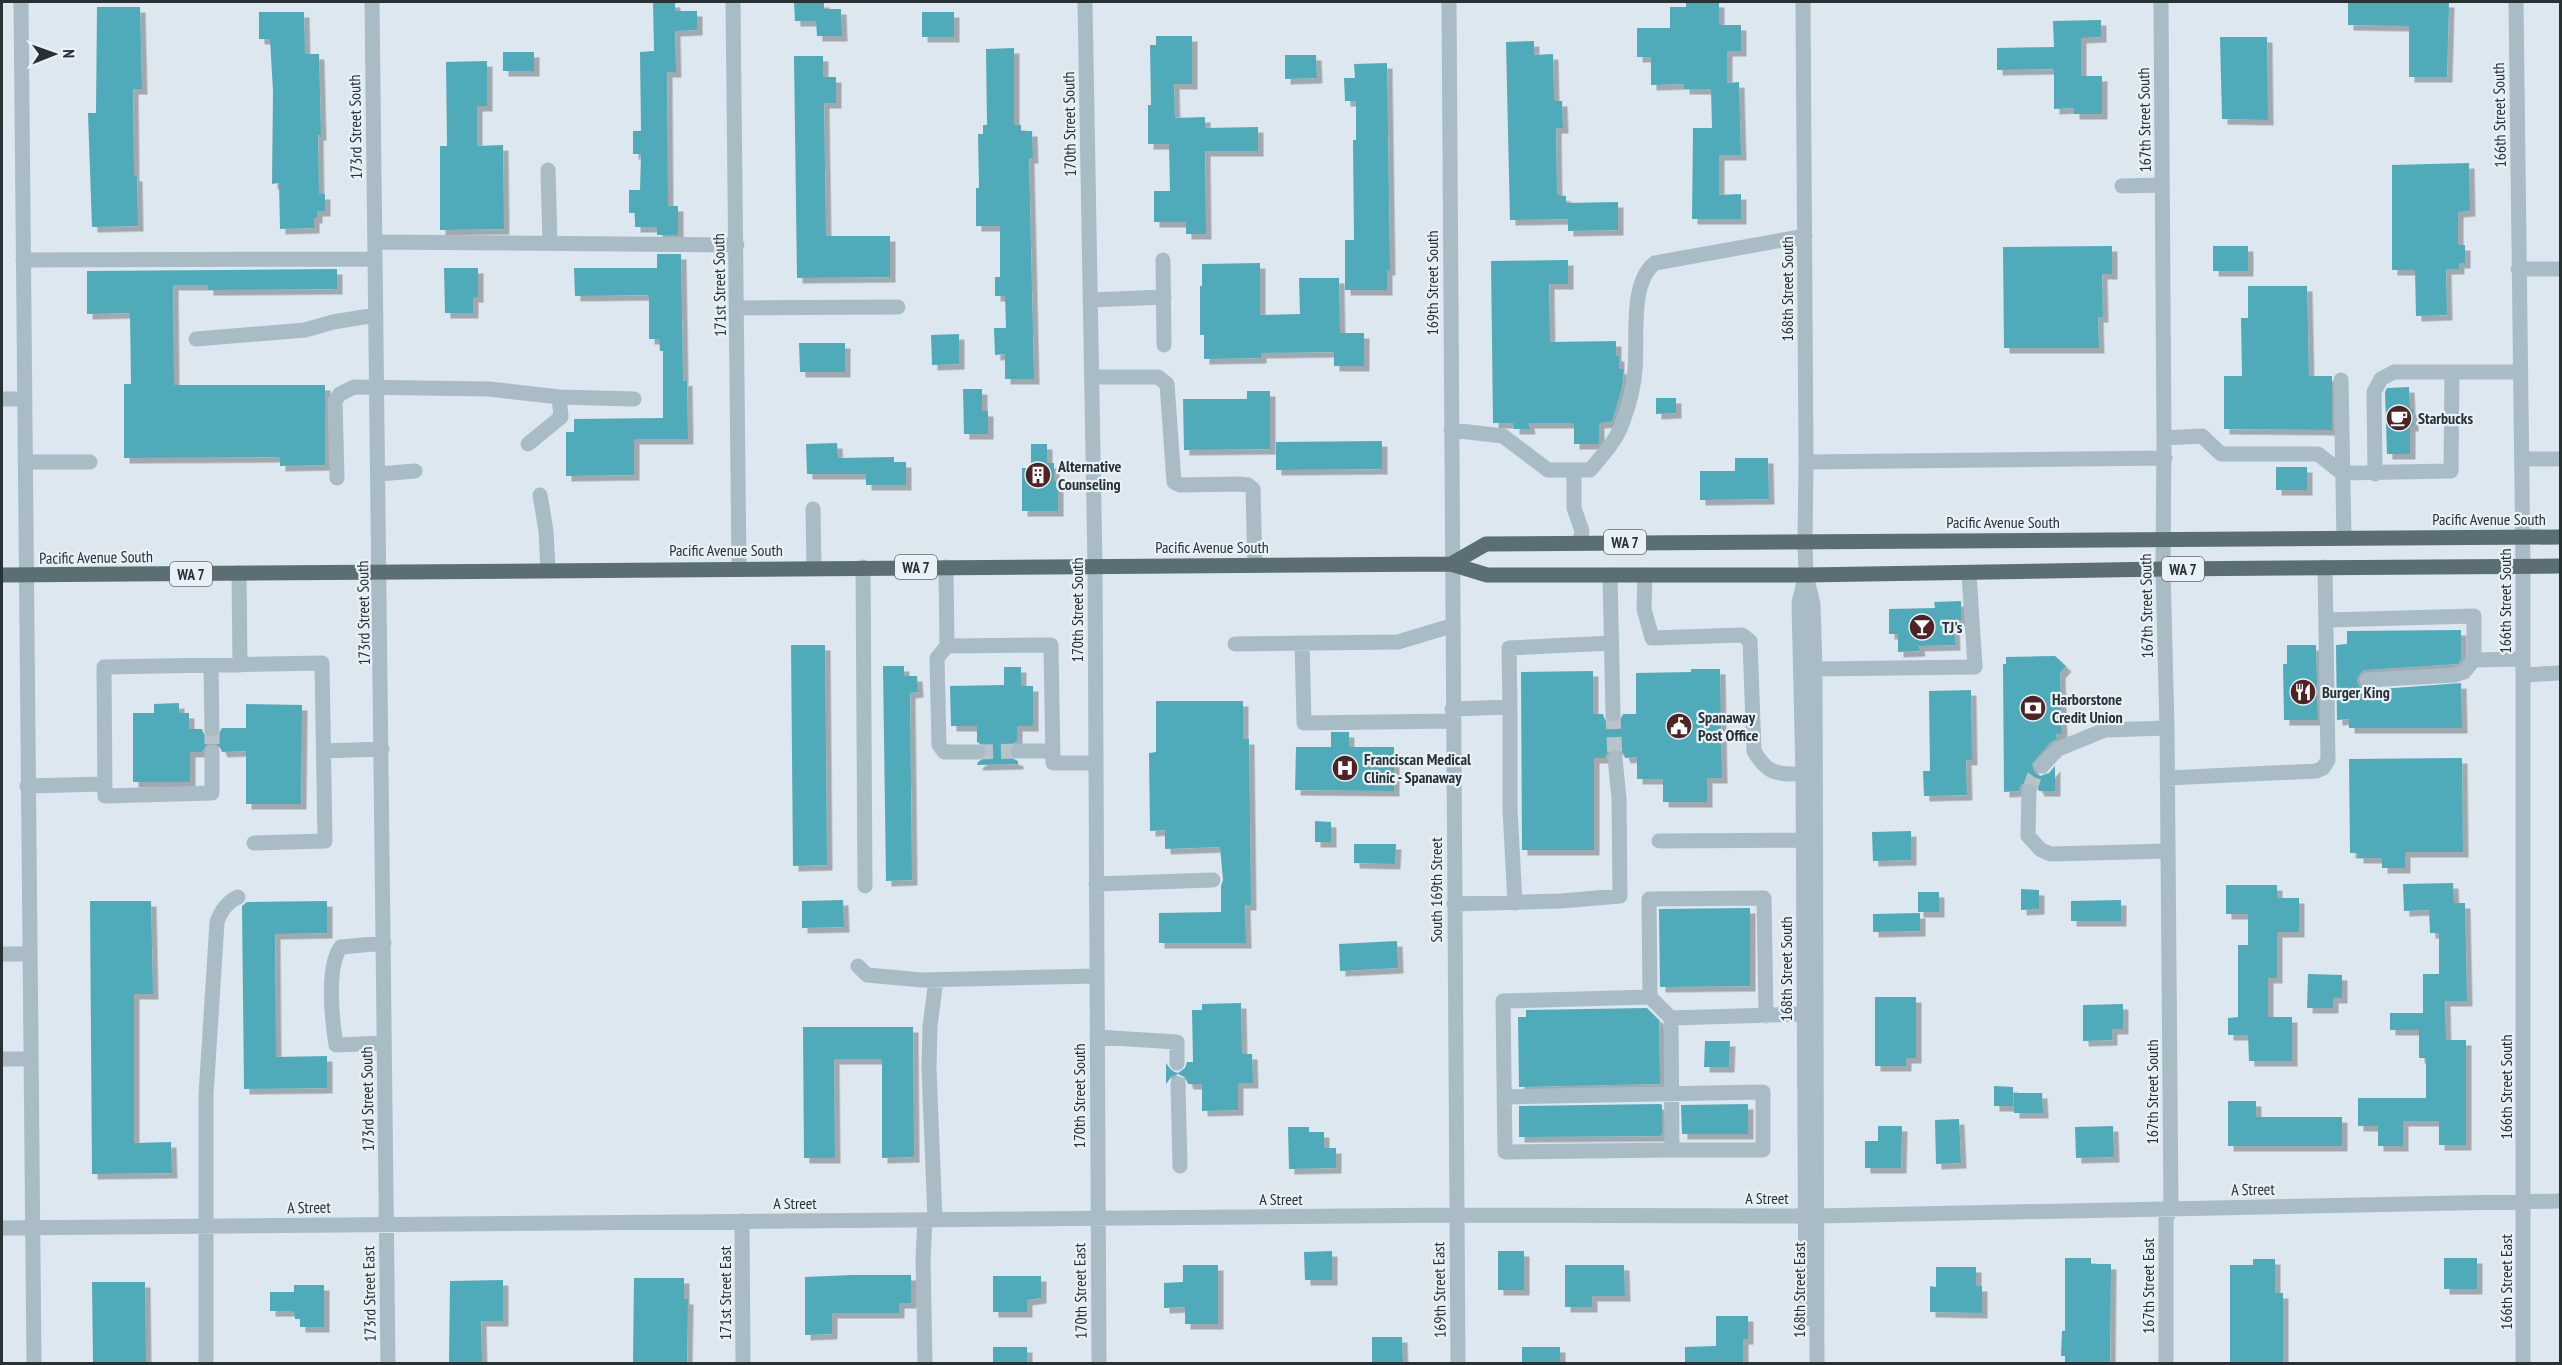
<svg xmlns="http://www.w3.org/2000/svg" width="2562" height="1365" font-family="'PT Sans Narrow',sans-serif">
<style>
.building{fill:#50abb9;filter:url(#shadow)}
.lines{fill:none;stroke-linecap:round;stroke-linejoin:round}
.minor-tunnel{stroke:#b8c3ca;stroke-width:15;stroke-dasharray:15 8;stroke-linecap:butt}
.minor{stroke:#a9bcc6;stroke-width:15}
.major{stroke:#5b6e74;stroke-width:15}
.labels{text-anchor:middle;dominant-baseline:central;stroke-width:4.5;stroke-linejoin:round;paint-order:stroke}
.shield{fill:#e8f1f7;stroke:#626b6e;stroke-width:1.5}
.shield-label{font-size:15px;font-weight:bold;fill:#283134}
.street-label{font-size:16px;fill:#283134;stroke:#e8f1f7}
.poi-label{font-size:16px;font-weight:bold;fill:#283134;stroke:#e8f1f7;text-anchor:start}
</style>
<defs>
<filter id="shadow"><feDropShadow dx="5.5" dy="5.5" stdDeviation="0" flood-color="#0004"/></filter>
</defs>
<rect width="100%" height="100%" fill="#dce7ef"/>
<path class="building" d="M653,2H675V11H697V30L675,31L676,72H667L668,206H678V235H657V227H635V213H629V190H640L641,154H633V131H641L640,52L654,51Z
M794,2H824V9H841L842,36H817L816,21H795Z
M1686,2H1719V25H1741V51H1727V83L1739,82L1741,155H1719V195L1741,194V219H1692L1693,128H1712L1711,89H1684V84L1651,85V57H1637V28H1670V7H1686Z
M2348,2H2449L2447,77H2409V26L2348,25Z
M97,7H140L142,89H133L134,176H137L138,226L92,227L88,113H96Z
M259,12H304L305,54H319L321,135H318L319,194H325V211H317V218H314V228L280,229L279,183L272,184L273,91L270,39H259Z
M922,12H954V37H922Z
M2101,20V37L2081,38V76H2102V114H2074V108L2054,109V69L1997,70V48L2054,47L2053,21Z
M1156,36H1192V84H1174L1175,118L1205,117V128L1258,127V151H1205L1206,234H1186V222H1154V191H1170L1169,144H1148V105H1151L1150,45H1156Z
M2220,37H2267L2268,120L2222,119Z
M1534,41V55L1553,54L1554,101H1562L1563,128H1556L1557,195L1566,196V203L1618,202V230L1568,231V219L1510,220L1506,42Z
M1014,48V125H1021V131H1032L1033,158H1029L1034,379H1005V354L995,355L994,328H1006L1005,296H995V277H1000V226H976V188H979L978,134H983V125H987L986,49Z
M503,52H534V71H503Z
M1285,55H1316L1317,78L1285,79Z
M794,56H823V77H836V103H824L826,236H890V277L797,278Z
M487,61V106H477V146L503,145L504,229L440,230V146H447L446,62Z
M1387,63L1390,270H1387V290H1345V240H1354L1353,140H1356V101H1345L1344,78H1355L1354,64Z
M2469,163L2470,211L2458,212V245H2465V263H2459V269H2446L2447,315L2416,316L2415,270H2392V165Z
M2112,246V274H2102L2103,317H2098L2099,348H2004L2003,247Z
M2213,246H2248V271H2213Z
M657,254H681L683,381L687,380L688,439H634V475L566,476V432H574V419L663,418V351H660L659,339H649V295L575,296L574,268H657Z
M1568,260V284H1549L1550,342L1616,341V356H1619V369H1624L1622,388L1612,422L1599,423V444H1574V423H1529L1530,429H1514V423H1493L1491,261Z
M1260,263V315L1300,314L1299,278H1339L1340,333H1364V366H1334V352L1261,353V358L1204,359V335H1200V286H1202V264Z
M444,268H478V297H473V313H445Z
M337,269V289L208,290V285H173L174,385H325V465L280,466V457L124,458V384H131L130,313L87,314V271Z
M2248,286H2307L2309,376H2332V430L2224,429V376H2242L2241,318H2248Z
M959,334V364L932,365L931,335Z
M799,343H845V372H800Z
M2409,387L2410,409H2413V426H2410V454H2387L2385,392L2387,388Z
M963,389H982V411H988V434H964Z
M1247,391H1270V449L1184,450L1183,399H1247Z
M1656,398H1676V413L1656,414Z
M1382,441V469L1276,470V442Z
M837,443L838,458L894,457V462H906V485H866V474H807L806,444Z
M1031,444H1047V463H1054V481H1058V511H1022V468H1031Z
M1735,458H1768L1769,499L1700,500V471H1735Z
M2276,467H2307V490H2276Z
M1961,601V620L1954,621L1955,645L1919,646L1920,651L1898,652V634H1889V609L1935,608L1934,602Z
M2461,630V660L2458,664L2366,670L2361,672L2357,680L2359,686L2368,690L2461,683L2462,728H2349V719L2337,720L2336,645L2347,644V631Z
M791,645H825L827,865L793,866Z
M2287,645H2316L2318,720H2284L2283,664H2287Z
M2055,656L2066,666L2060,673L2062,734H2056L2057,739L2051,742L2032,764L2035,773L2040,776L2049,773L2055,766V791H2039L2035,783L2029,781L2021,785L2019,791L2004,792L2003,664H2006V657Z
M883,666H904V676H917L918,692L910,693L912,880L886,881Z
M1004,667H1021V686H1033V726H1017V741L1010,746L1008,752L1013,759L1018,761V764L977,765L978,762L987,756V748L977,742V726H951L950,686L1004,685Z
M1691,669H1720L1722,778H1707V802H1663V779H1637V757L1625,758L1623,752L1613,748L1609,750L1605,758H1594V850H1522L1521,672L1593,671V714H1603L1605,720L1613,724L1619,722L1623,714H1636V673L1691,672Z
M1971,690L1972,760H1966L1967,795L1924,796L1923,771H1930L1929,691Z
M1156,701H1243V739H1249L1251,905H1245L1246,943H1159V913L1221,912V886L1223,880L1220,847L1165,849V830L1150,831L1149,753L1156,752Z
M179,703V713H189V729H202L204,734L212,739L217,737L222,728H246V704L302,705L301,804H246V751L222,752L220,747L213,742L207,744L202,752H190V782H133V713H154V704Z
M1331,732H1349V747H1394V791L1295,790L1296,747H1331Z
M2462,758L2463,852H2405V868H2382V858H2358V853H2350L2349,759Z
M1315,821L1331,822V842H1315Z
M1911,831V860L1873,861L1872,832Z
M1354,844H1396L1395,864L1354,863Z
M2453,883L2454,903H2465L2467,1001H2445L2446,1040H2466V1145H2439V1121H2403V1146H2378V1126H2358V1098H2426V1058H2419V1030H2390V1013H2423V974H2439V933H2430L2429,910L2404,911L2403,884Z
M2226,885H2277V898H2299V932H2277V978H2268V1017H2292V1061H2249L2248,1035H2228V1018L2238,1017V945H2248V914H2226Z
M2021,889L2039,890V909L2021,910Z
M1918,892H1939V912H1918Z
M843,900L844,927L802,928V901Z
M2121,900V921H2071V901Z
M90,901H151L153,994H134V1143L171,1142L172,1173L92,1174Z
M327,901V933L275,934L276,1057L327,1056V1088L244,1089L242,906L247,902Z
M1750,908V986L1660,987L1659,909Z
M1920,913V931L1873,932V914Z
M1397,941L1398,968L1340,971L1339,944Z
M2308,974L2342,975V998H2333V1008H2307Z
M1875,997H1916V1058H1906V1066H1875Z
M1241,1003L1242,1054H1252L1253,1083H1238V1110L1202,1111V1084H1188L1186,1078L1178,1074L1172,1076L1166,1084V1063L1172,1071L1178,1073L1185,1068L1187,1062H1193L1192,1010H1202V1004Z
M2123,1004V1029H2112V1040L2083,1041V1005Z
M1647,1008L1659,1020L1660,1084L1519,1087L1518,1017H1526V1010Z
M803,1027H913L914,1157L882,1158V1059H834L835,1158H804Z
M1705,1041H1730L1729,1067H1704Z
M1994,1086L2013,1087V1106H1994Z
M2014,1093H2042L2043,1113H2014Z
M2228,1101H2256V1117H2342V1146H2228Z
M1660,1104L1662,1105V1134L1660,1136L1519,1137V1106Z
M1748,1104V1134H1682L1681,1105Z
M1959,1119L1961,1163L1936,1164L1935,1120Z
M1878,1126H1902L1901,1168H1865V1141H1878Z
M2113,1126L2114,1157L2076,1158L2075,1127Z
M1288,1127H1309V1132H1324V1148H1336V1168L1289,1169Z
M1332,1251V1280H1305L1304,1252Z
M1498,1251H1524V1290H1498Z
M2065,1258H2091V1264H2111L2110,1364H2065V1356H2061L2062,1331H2065Z
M2444,1258H2477V1289H2444Z
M2253,1259H2275V1293H2283V1364H2230V1265H2253Z
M1183,1265H1218V1324H1185V1307L1164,1308V1283L1183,1282Z
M1565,1265H1624L1625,1296H1592V1307H1565Z
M1936,1267H1976V1286H1982V1313L1930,1312V1286L1936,1287Z
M852,1275H911V1303H899V1313H832V1334L805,1335V1277Z
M993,1276H1041V1298L1027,1300V1312H993Z
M634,1278H684V1299H688L687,1364H633Z
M503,1280V1321H481L482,1364H449L450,1281Z
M92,1282H145L146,1364H93Z
M294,1285H324V1327H300V1319H295L294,1311H270V1292H294Z
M1716,1316H1748V1339H1743V1364H1685V1347L1716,1346Z
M1372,1337H1402L1403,1364H1372Z
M993,1347H1027V1364H993Z
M1522,1347H1560V1364H1522Z"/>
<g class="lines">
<path class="minor-tunnel" d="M1613,714L1615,758
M212,729V752
M978,752L1018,751
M2029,791L2034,777L2042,766"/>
<path class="minor" d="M21,2L34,1364
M372,2L388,1364
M733,2L739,568
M1085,2L1095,566L1099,1364
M1449,2L1458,1364
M1803,2L1806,462L1805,541L1806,575L1813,604L1815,669L1817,1364
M2161,2L2164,438L2163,569L2167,728L2171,1209L2166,1219V1364
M2516,2L2523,566V1364
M548,170L550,242
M2122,186L2162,185
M375,242L737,245
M23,260L375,259
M1163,260L1164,345
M2518,269H2560
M1090,300L1164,297
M737,308L898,307
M196,339L305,330L333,322L376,315
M1092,377H1158L1167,384L1174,482L1180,485L1239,484L1248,485L1253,489L1255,565
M2341,380L2344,538
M559,397L634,399
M2,399H25
M1451,430L1503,436L1548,470H1590C1602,456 1616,441 1622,424C1628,408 1634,387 1635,369C1638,339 1629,283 1655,263L1805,236
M2164,438L2202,436L2221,454H2318L2342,473L2451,471L2452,372H2520
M2522,459H2560
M25,462H90
M1806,462L2165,458
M1574,470V508L1582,531L1580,543
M379,474L415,471
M2375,474L2374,392L2381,379L2394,372H2452
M337,478L335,401L340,394L354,387L489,389L559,397L561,417L528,444
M540,495L546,531L548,570
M813,509L814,568
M863,567L865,886
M946,567L947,646L1051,645L1053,763H1096
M239,573L240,665
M1610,575L1613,714
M1645,575L1644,609L1652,638L1742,635L1750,641L1754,751C1768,775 1777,774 1803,774
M1805,578L1799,603L1803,774L1806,1319
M2327,620L2474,616V660L2523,659
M1302,643L1304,723L1452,721
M1235,644L1398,642L1451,626
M947,646L937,658L939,745L944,752H978
M211,666L212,729
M1815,669L1975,667L1969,573
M2523,675L2560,673
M2367,680L2455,675L2464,672L2474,660
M1510,707V809L1515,903
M1452,709L1510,707L1509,648L1611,643
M324,751L382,749
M1018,751H1053
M212,752V793L105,796L104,667L322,663L325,841L254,843
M2042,766L2058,749L2105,730L2167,728
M2167,778L2316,771L2323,768L2328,760L2325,567
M27,786L105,784
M2029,791L2028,836L2041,850L2051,854L2168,851
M1659,841L1803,840
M1096,884L1213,880
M1454,904L1561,901L1620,896L1619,798L1615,758
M384,943L341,947C326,966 332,1020 336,1045L384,1043
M2,954H29
M858,966L867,975L922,980L1096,976
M1650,997L1503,1001L1505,1152L1672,1150L1671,1018L1650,997L1649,899L1764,898L1766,1016
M1671,1018L1804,1014
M1097,1037L1177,1042V1063
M2,1059H30
M1178,1084L1180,1166
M1504,1097L1763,1092V1150H1672
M935,1220L929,1068L930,1026L936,980
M742,1221L743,1364
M2,1228L1456,1215L1817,1216L2560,1201
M206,1364V1095L217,922C221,911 226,903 238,897
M925,1364L923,1258L925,1220"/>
<path class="major" d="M1451,564L1486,544L2560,537
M2,575L1451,564L1487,575H1806L2163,569L2560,566"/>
</g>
<defs>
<symbol id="cafe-disc" viewBox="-11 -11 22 22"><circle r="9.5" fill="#512224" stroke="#e8f1f7"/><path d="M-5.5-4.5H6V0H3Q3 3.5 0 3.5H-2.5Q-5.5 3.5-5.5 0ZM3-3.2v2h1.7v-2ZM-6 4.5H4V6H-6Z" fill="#fff"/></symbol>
<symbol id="building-disc" viewBox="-11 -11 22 22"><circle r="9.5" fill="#512224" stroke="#e8f1f7"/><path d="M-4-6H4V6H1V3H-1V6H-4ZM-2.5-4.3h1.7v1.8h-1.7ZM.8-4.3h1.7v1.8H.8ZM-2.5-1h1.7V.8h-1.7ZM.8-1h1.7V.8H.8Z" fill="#fff"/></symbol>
<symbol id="bar-disc" viewBox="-11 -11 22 22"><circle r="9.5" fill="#512224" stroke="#e8f1f7"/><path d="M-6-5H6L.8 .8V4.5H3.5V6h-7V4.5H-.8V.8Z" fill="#fff"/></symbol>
<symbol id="restaurant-disc" viewBox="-11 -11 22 22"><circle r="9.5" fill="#512224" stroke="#e8f1f7"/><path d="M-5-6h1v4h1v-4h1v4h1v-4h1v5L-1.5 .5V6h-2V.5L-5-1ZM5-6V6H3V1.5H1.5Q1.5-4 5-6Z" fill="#fff"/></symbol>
<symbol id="bank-disc" viewBox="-11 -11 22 22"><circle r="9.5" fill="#512224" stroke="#e8f1f7"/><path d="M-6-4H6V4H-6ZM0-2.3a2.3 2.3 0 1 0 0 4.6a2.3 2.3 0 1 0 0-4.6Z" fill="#fff"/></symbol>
<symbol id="civic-disc" viewBox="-11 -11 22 22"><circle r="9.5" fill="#512224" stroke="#e8f1f7"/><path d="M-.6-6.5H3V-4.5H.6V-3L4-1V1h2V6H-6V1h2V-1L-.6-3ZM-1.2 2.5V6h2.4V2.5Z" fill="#fff"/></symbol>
<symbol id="hospital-disc" viewBox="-11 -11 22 22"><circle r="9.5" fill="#512224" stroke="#e8f1f7"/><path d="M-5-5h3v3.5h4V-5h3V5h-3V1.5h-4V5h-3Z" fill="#fff"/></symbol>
</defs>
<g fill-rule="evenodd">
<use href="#cafe-disc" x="2384" y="403" width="30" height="30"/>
<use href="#building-disc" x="1023" y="460" width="30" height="30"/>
<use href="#bar-disc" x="1907" y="612" width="30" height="30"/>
<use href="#restaurant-disc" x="2288" y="677" width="30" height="30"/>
<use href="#bank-disc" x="2018" y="693" width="30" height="30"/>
<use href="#civic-disc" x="1664" y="711" width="30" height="30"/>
<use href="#hospital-disc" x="1330" y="753" width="30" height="30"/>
</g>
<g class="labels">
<g class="shield">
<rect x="1604" y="530" width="42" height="24" rx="4.5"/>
<rect x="895" y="555" width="42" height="24" rx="4.5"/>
<rect x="2162" y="557" width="42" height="24" rx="4.5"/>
<rect x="170" y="562" width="42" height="24" rx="4.5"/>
</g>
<g class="shield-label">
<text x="1625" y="542">WA 7</text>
<text x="916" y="567">WA 7</text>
<text x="2183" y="569">WA 7</text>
<text x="191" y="574">WA 7</text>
</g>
<g class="street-label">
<text transform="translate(2499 115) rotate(-91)">166th Street South</text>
<text transform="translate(2144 120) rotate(-91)">167th Street South</text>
<text transform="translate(1069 124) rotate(-91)">170th Street South</text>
<text transform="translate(355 127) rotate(-91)">173rd Street South</text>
<text transform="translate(1432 283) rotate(-90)">169th Street South</text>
<text transform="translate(719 285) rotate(-91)">171st Street South</text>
<text transform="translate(1787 289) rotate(-90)">168th Street South</text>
<text x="2489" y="519">Pacific Avenue South</text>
<text x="2003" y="522">Pacific Avenue South</text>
<text x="1212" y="547">Pacific Avenue South</text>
<text x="726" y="550">Pacific Avenue South</text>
<text transform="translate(96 557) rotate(-1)">Pacific Avenue South</text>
<text transform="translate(2505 601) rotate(-90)">166th Street South</text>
<text transform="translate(2146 606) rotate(-91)">167th Street South</text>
<text transform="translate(1077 610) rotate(-90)">170th Street South</text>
<text transform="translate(363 613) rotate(-91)">173rd Street South</text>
<text transform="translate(1436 890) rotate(-90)">South 169th Street</text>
<text transform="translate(1786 969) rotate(-90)">168th Street South</text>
<text transform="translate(2506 1087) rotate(-90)">166th Street South</text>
<text transform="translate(2152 1092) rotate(-90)">167th Street South</text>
<text transform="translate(1079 1096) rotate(-90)">170th Street South</text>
<text transform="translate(367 1099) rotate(-91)">173rd Street South</text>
<text transform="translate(2253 1189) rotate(-1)">A Street</text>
<text x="1767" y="1198">A Street</text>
<text x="1281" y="1199">A Street</text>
<text x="795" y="1203">A Street</text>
<text transform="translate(309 1207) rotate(-1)">A Street</text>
<text transform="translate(2506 1282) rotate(-90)">166th Street East</text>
<text transform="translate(2148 1286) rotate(-90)">167th Street East</text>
<text transform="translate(1439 1290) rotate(-91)">169th Street East</text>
<text transform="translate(1799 1290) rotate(-90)">168th Street East</text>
<text transform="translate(1080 1291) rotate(-91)">170th Street East</text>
<text transform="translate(725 1293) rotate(-90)">171st Street East</text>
<text transform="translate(369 1294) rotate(-91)">173rd Street East</text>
</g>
<g class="poi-label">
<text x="2418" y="418">Starbucks</text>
<text x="1058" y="466">Alternative<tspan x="1058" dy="18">Counseling</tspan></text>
<text x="1942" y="627">TJ's</text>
<text x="2322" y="692">Burger King</text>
<text x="2052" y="699">Harborstone<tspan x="2052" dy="18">Credit Union</tspan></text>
<text x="1698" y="717">Spanaway<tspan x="1698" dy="18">Post Office</tspan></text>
<text x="1364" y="759">Franciscan Medical<tspan x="1364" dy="18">Clinic - Spanaway</tspan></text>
</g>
</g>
<rect width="2562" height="1365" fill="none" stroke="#283134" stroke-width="6"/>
<g transform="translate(54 54) rotate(89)" stroke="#e8f1f7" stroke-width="4.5" paint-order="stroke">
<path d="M0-4.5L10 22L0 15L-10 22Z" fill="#283134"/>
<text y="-9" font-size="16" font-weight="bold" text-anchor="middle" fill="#283134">N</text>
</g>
</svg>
